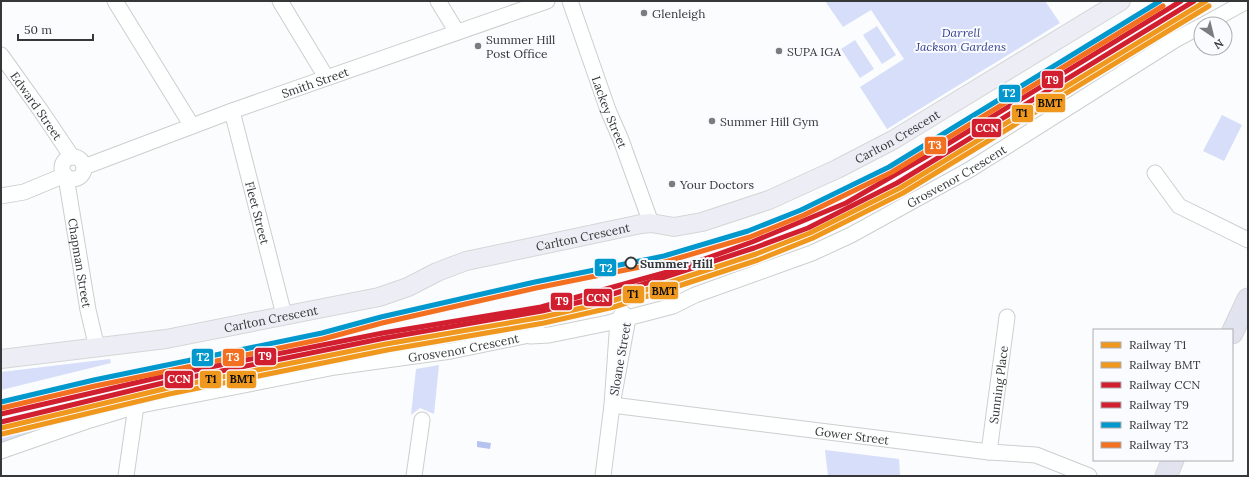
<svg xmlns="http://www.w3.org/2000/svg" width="1249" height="477" font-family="Lora,serif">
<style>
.green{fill:#d6def9}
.water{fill:#b6c2f0}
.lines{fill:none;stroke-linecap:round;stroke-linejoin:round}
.minor-casing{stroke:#cdcecf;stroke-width:17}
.major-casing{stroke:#d5d6d7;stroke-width:20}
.highway-casing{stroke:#d5d6d7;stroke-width:23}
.minor{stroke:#feffff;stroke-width:15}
.major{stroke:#edeef5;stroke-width:18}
.highway{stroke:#e1e3ef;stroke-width:21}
.rail-1-casing{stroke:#fafbfe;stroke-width:8}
.rail-2-casing{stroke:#fafbfe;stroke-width:8}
.rail-3-casing{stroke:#fafbfe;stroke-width:8}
.rail-4-casing{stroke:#fafbfe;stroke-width:8}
.rail-5-casing{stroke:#fafbfe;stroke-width:8}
.rail-6-casing{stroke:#fafbfe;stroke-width:8}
.rail-1{stroke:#ef981d;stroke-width:5}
.rail-2{stroke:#ef981d;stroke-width:5}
.rail-3{stroke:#d11f2f;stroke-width:5}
.rail-4{stroke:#d11f2f;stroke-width:5}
.rail-5{stroke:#0098cd;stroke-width:5}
.rail-6{stroke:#f37021;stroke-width:5}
.poi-dot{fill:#7b7c7e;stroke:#fafbfe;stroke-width:1.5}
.stop-dot{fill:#fafbfe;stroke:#363739;stroke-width:2}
.labels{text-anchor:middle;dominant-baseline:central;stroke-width:4;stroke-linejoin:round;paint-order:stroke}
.poi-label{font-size:12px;fill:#363739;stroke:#fafbfe;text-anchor:start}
.park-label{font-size:12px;font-style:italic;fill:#374390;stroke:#fafbfe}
.street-label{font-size:12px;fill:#363739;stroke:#fafbfe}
.stop-label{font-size:12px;font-weight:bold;fill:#363739;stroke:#fafbfe;text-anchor:start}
.line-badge{stroke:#fafbfe;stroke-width:1.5}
.badge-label{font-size:11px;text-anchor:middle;font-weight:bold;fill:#fff}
.pale-badge-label{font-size:11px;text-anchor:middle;font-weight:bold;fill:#111}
</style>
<rect width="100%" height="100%" fill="#fbfcfd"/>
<path class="green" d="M825,1H1045L1060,23L887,129L860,87L904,59L871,10L843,27Z
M877,26L896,55L882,64L863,35Z
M855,40L874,69L860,78L841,49Z
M1222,115L1242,125L1224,161L1203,151Z
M110,359L111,363L1,390V372Z
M439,365L434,414L420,408L411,415L416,369Z
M98,409L99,413L1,445V436Z
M825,450L899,459L900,476H828Z"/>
<path class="water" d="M477,441L491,443L490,449L477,447Z"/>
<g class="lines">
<defs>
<g id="minor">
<path d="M115,1L192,126"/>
<path d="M280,1L326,77"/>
<path d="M438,1L457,32"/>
<path id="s1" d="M570,1L608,110L621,140L651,223"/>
<path d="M1205,24L1247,1"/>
<path id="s2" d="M1,55L41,111L72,157"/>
<path id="s3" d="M232,111L284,315"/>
<circle cx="73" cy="168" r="11"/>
<path id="s4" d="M84,167L232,111L547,1"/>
<path d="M1155,173L1179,206L1248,240"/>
<path id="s5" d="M66,177L88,310L97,348"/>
<path d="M1,196L24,192L65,175"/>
<path id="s6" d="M530,336L549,335L608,323L673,306L695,295L812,253L851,235L969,170L1175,40L1201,26"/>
<path id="s7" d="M612,405L989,452L1036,455L1089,476"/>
<path id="s8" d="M1,451L90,420L136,406L335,367L451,351L539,333"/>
<path id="s9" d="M989,452L1007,317"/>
<path d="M126,476L136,406"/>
<path d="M414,476L422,420"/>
<path d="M603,476L612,405L618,320L623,313L628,318L612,405"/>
</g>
<g id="major">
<path id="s10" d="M1,359L166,339L379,297L408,287L437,272L466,261L641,224L651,223L674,227L702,222L769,200L837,169L893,140L1121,1"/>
</g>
<path id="highway" d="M1232,333L1248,299
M1166,476L1173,460"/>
</defs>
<use href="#minor" class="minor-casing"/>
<use href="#major" class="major-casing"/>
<use href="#highway" class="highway-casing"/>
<use href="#minor" class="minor"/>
<use href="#major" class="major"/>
<use href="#highway" class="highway"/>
<defs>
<path id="rail-1" d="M1,428L168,388L386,344L543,317L612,301L756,254L810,233L900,188L1206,1"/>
<path id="rail-2" d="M2,434L169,394L387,350L544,323L614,307L758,260L813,238L903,193L1209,6"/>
<path id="rail-3" d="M1,422L167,382L385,338L542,311L610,295L754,248L808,228L897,183L1194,1"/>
<path id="rail-4" d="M1,414L165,376L383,333L541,307L671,271L752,242L846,203L941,148L1181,1"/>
<path id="rail-5" d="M1,402L94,380L322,333L381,317L535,282L664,256L748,231L801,210L889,167L1160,1"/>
<path id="rail-6" d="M2,408L95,386L323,339L382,323L536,288L665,262L750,237L804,215L892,172L1163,6"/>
</defs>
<use href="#rail-1" class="rail-1-casing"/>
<use href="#rail-2" class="rail-2-casing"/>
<use href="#rail-3" class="rail-3-casing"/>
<use href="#rail-4" class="rail-4-casing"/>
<use href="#rail-5" class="rail-5-casing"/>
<use href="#rail-6" class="rail-6-casing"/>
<use href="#rail-1" class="rail-1"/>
<use href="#rail-2" class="rail-2"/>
<use href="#rail-3" class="rail-3"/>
<use href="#rail-4" class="rail-4"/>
<use href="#rail-5" class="rail-5"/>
<use href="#rail-6" class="rail-6"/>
</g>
<g class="poi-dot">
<circle cx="644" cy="13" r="4"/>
<circle cx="478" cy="46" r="4"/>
<circle cx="779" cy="51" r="4"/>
<circle cx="712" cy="121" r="4"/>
<circle cx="672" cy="184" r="4"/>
</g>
<circle class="stop-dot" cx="631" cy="263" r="5.5"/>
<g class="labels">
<g class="poi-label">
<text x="652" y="13">Glenleigh</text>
<text x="486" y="39">Summer Hill<tspan x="486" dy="14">Post Office</tspan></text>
<text x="787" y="51">SUPA IGA</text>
<text x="720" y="121">Summer Hill Gym</text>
<text x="680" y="184">Your Doctors</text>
</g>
<g class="park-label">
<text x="961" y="32">Darrell<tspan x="961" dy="14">Jackson Gardens</tspan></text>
</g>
<g class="street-label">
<text stroke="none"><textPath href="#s4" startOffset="246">Smith Street</textPath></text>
<text stroke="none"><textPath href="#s2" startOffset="62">Edward Street</textPath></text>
<text stroke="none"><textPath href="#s1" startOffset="118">Lackey Street</textPath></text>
<text stroke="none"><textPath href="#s10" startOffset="932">Carlton Crescent</textPath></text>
<text stroke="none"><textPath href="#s6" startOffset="459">Grosvenor Crescent</textPath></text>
<text stroke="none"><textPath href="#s3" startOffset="105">Fleet Street</textPath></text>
<text stroke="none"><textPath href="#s10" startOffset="597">Carlton Crescent</textPath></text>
<text stroke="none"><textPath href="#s5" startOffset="87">Chapman Street</textPath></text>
<text stroke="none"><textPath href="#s10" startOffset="273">Carlton Crescent</textPath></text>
<text stroke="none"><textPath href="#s8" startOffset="475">Grosvenor Crescent</textPath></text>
<text transform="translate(620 359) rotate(-80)">Sloane Street</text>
<text stroke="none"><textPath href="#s9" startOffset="68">Sunning Place</textPath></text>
<text stroke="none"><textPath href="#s7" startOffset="242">Gower Street</textPath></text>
</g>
<g class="stop-label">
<text x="640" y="263">Summer Hill</text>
</g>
</g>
<g class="line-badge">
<rect x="1041" y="70" width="23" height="19" rx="4" fill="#d11f2f"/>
<rect x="998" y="84" width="23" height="19" rx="4" fill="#0098cd"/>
<rect x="1035" y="93" width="31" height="20" rx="4" fill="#ef981d"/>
<rect x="1011" y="104" width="23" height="19" rx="4" fill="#ef981d"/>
<rect x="971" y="118" width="31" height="20" rx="4" fill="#d11f2f"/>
<rect x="924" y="136" width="23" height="19" rx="4" fill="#f37021"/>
<rect x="594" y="258" width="23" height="19" rx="4" fill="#0098cd"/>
<rect x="649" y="281" width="30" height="19" rx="4" fill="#ef981d"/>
<rect x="622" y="285" width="23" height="19" rx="4" fill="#ef981d"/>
<rect x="583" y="288" width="30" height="19" rx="4" fill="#d11f2f"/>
<rect x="550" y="292" width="23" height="19" rx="4" fill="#d11f2f"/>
<rect x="254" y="347" width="23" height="19" rx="4" fill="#d11f2f"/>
<rect x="222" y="348" width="23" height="19" rx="4" fill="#f37021"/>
<rect x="191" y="348" width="23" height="19" rx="4" fill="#0098cd"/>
<rect x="226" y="370" width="31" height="19" rx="4" fill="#ef981d"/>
<rect x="199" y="370" width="23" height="19" rx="4" fill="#ef981d"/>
<rect x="164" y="370" width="30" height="19" rx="4" fill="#d11f2f"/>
</g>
<g class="badge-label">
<text x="1052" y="84">T9</text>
<text x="1009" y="97">T2</text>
<text x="987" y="132">CCN</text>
<text x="935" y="149">T3</text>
<text x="606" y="272">T2</text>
<text x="598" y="302">CCN</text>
<text x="562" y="305">T9</text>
<text x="265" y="360">T9</text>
<text x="233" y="361">T3</text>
<text x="203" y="361">T2</text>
<text x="179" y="383">CCN</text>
</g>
<g class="pale-badge-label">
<text x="1050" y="107">BMT</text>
<text x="1022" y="117">T1</text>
<text x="664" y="295">BMT</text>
<text x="633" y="298">T1</text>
<text x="242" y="383">BMT</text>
<text x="211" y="383">T1</text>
</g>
<rect width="1249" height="477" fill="none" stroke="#363739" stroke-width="4"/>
<rect x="1093" y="329" width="140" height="132" fill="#fafbfe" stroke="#acadaf"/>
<rect x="1101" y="342" width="20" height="6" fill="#ef981d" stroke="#acadaf"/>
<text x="1129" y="349" font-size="12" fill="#363739">Railway T1</text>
<rect x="1101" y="362" width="20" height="6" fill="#ef981d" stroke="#acadaf"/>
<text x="1129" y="369" font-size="12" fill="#363739">Railway BMT</text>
<rect x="1101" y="382" width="20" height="6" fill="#d11f2f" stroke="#acadaf"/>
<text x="1129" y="389" font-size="12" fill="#363739">Railway CCN</text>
<rect x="1101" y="402" width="20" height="6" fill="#d11f2f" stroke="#acadaf"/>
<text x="1129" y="409" font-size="12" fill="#363739">Railway T9</text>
<rect x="1101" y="422" width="20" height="6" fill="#0098cd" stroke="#acadaf"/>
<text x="1129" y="429" font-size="12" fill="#363739">Railway T2</text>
<rect x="1101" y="442" width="20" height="6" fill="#f37021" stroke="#acadaf"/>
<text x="1129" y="449" font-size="12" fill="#363739">Railway T3</text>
<g transform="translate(1213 36) rotate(145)"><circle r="19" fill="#fafbfe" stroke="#acadaf"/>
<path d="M0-3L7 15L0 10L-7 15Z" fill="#7b7c7e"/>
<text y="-6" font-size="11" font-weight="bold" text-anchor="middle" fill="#363739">N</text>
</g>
<path d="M18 34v6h75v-6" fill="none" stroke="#363739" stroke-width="2"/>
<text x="24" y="34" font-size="12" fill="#363739" stroke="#fafbfe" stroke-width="3" paint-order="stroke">50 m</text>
</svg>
